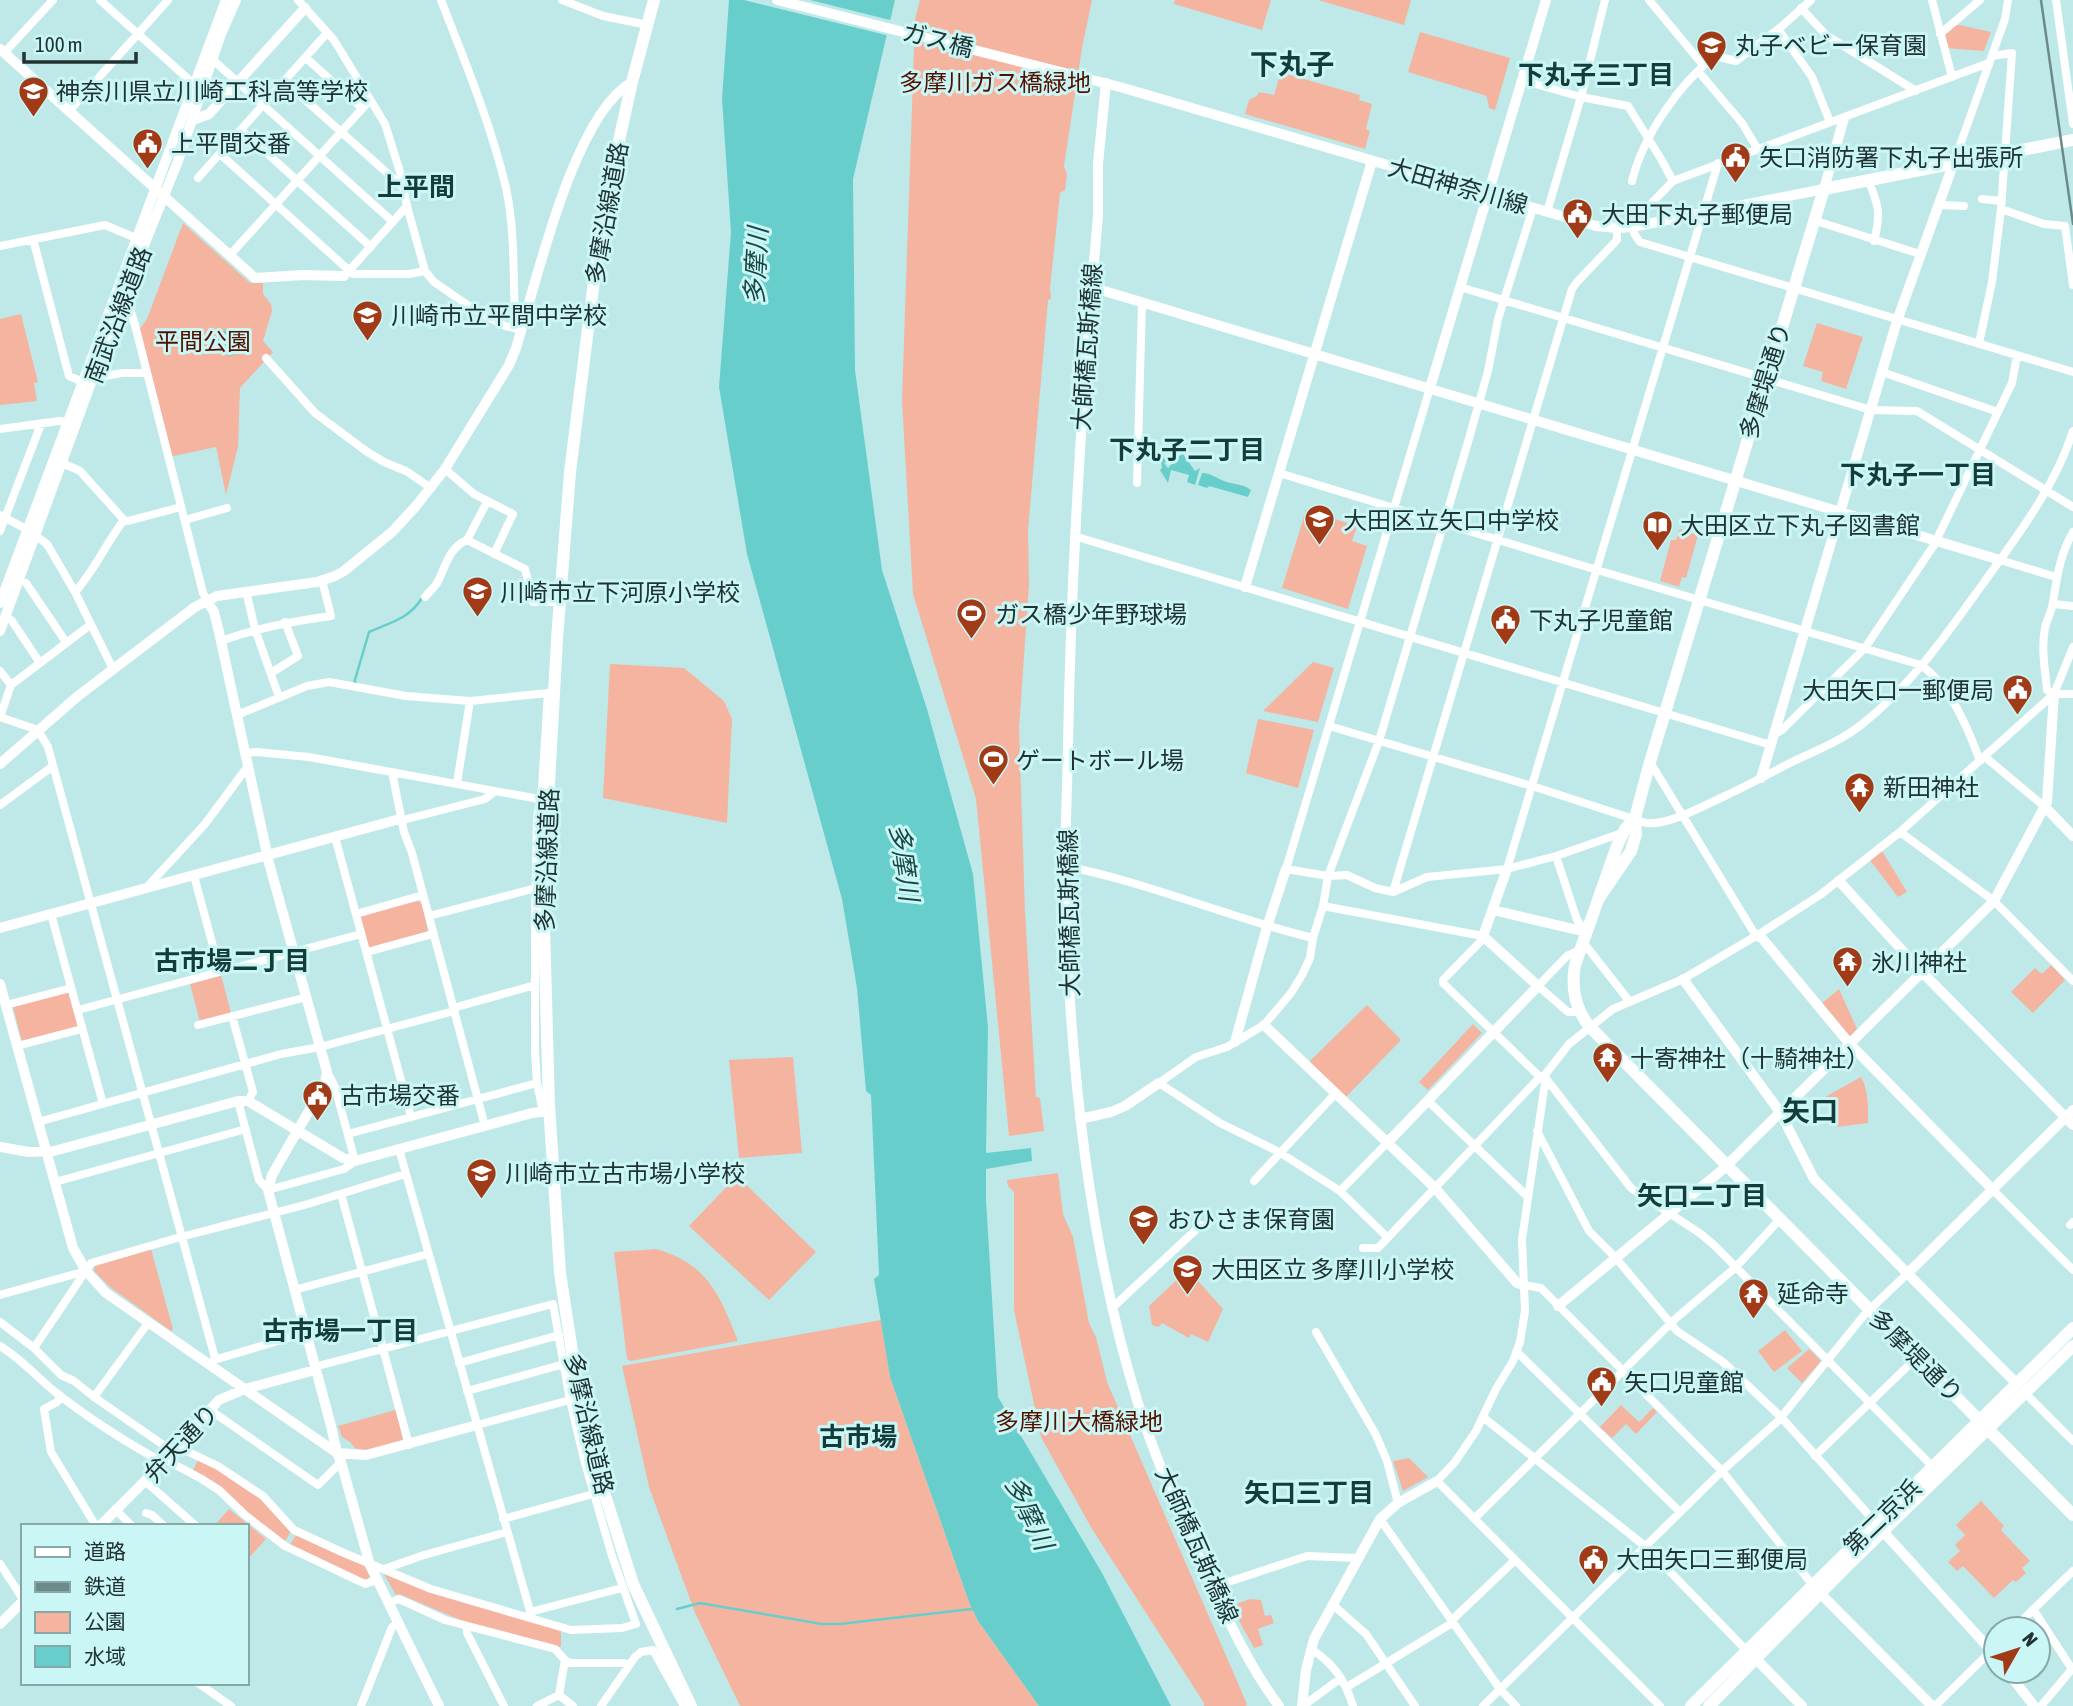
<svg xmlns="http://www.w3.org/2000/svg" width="2073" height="1706" font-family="'Asap Condensed','Noto Sans JP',sans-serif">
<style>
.green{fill:#f5b4a0}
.water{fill:#68cecc}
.pier{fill:#bee9e8}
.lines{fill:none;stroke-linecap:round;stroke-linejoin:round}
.stream{stroke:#68cecc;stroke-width:2.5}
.minor{stroke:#fff;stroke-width:8}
.tertiary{stroke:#fff;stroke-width:10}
.secondary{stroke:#fff;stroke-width:10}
.primary{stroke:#fff;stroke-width:12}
.trunk{stroke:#fff;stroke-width:12}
.rail{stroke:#6c8a89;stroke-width:2.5}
.labels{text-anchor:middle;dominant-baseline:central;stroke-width:6;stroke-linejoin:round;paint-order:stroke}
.street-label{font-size:24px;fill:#213232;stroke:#caf7f5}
.poi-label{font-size:24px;fill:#213232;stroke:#caf7f5;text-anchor:start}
.park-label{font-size:24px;fill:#521100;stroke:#caf7f5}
.neighbourhood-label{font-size:26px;font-weight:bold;fill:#133c3b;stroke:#caf7f5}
.water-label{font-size:26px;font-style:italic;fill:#174645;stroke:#caf7f5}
.quarter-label{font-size:28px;font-weight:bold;fill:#133c3b;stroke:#caf7f5}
</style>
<rect width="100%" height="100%" fill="#bee9e8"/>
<path class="green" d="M920,0H1092L1082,48L1064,166L1067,174L1065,190L1060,193L1050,288L1051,299L1048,300L1028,530L1029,585L1019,728L1025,911L1036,1097L1040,1098L1044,1131L1009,1136L976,799L913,594L902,400L915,19Z
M1175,0H1271L1262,30L1174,4Z
M1318,0H1411L1404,25Z
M1955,24L1991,32L1984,51L1946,48L1943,34Z
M1420,32L1510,58L1495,110L1489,108L1487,97L1484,95L1408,72Z
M1283,73L1360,95L1359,100L1372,104L1366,129L1370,131L1365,149L1245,114L1249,100L1257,96L1259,92L1274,95L1280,75Z
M183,223L250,283H263V294L271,304L272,311L263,341L273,352L240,388L238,446L226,495L216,447L169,457L138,331L147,319Z
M21,314L38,382L34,383L37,401L0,405V319Z
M1817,323L1863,337L1846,389L1821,381L1823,372L1803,366Z
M1306,510L1357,526L1352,541L1367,546L1348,609L1282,588Z
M1680,529L1698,535L1686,578L1682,577L1679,587L1660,581L1671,540H1676Z
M1313,662L1334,668L1318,722L1263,711Z
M610,664L684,668L724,701L732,719L727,823L603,798Z
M1258,719L1314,730L1298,788L1246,773Z
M1882,851L1907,892L1898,897L1869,859Z
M417,901L422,903L428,931L369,949L359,916Z
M2051,965L2065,980L2033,1013L2011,992L2035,968L2042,974Z
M221,975L231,1013L200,1022L190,984Z
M1839,989L1857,1029L1850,1037L1821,1004Z
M69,991L79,1027L22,1042L13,1007Z
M1367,1005L1401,1040L1346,1097L1309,1062Z
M1473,1024L1482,1033L1428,1090L1419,1082Z
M793,1057L802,1153L739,1158L729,1060Z
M1861,1077C1869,1091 1868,1108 1868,1123L1837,1127L1832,1102L1818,1105L1816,1102Z
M1058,1173L1063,1214L1073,1237L1089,1323L1096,1337L1107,1382L1247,1704L1246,1706H1204V1703L1092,1529L1041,1437L1014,1310V1192L1008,1186L1007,1180Z
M737,1176L816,1252L769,1300L689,1226Z
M151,1249L173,1329L171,1331L110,1287L94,1271L95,1265Z
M656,1249C707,1263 720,1295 738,1341L631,1361L627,1359L614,1252Z
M1184,1273L1192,1274L1223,1309L1208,1342L1191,1334L1189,1338L1162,1323L1158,1327L1152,1325L1149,1306Z
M881,1320L890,1377L969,1602L978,1621L1039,1706H740L695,1613L649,1487L622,1366Z
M1785,1330L1802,1351L1774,1372L1758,1351Z
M1809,1349L1821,1361L1802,1383L1787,1368Z
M1621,1405L1639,1422L1653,1408L1657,1412L1636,1434L1626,1424L1612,1438L1600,1427Z
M395,1410L397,1412L403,1441L367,1450L356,1449L350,1442L342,1437L338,1426Z
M1409,1458L1428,1477L1403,1491L1393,1461Z
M198,1460L217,1469L261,1497L291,1531L284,1543L193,1470Z
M1981,1501L2004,1526L2001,1530L2030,1561L2022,1568L2026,1573L2016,1582L2013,1580L1994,1598L1963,1566L1957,1571L1948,1562L1960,1551L1955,1545L1965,1535L1956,1525Z
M229,1509L266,1539L247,1560V1526H214Z
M296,1535L363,1563L370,1576L365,1582L289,1546Z
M387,1572L561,1630V1647L465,1622L399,1594L396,1595L384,1574Z
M1250,1599L1261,1600L1265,1616L1271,1615L1274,1623L1258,1629L1263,1645L1254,1648L1231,1606Z"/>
<path class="water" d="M729,0H895L853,179L855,370L882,570L927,709L973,874L988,1027L986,1153L1031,1148L1032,1161L986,1169V1200L998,1397L1102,1573L1171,1706H1039L978,1621L969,1602L890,1377L874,1279L879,1275L871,1095L866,1091L857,988L842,899L747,554L719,387L731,232L722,99Z
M229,329C243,330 247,342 239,353L230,356L219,352L216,342L220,333Z
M1183,454L1195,471L1200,468L1195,485L1187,482L1189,475L1171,470L1168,483L1160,470L1162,468L1161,460L1165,456L1174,457L1164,463L1168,468L1172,464V461Z
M1202,473C1211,473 1216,478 1224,481C1234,485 1242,483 1251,490L1248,497L1209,486L1207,488L1198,485Z"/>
<path class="pier" d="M744,0H810L894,21L890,36Z"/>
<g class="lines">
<path class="stream" d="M356,683H354L369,632C391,622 409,619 422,598
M677,1609L700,1603L822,1624H840L972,1609"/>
<path class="minor" d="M100,0L195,85
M298,0L334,40L385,124L400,172L407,206L425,271L434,282L472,308L505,326L522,330
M441,0C465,62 491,124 506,188C515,229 513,274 515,317L512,327
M562,0L603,16L648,25
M1649,0L1703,65
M1932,0L1952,77
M2056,0L2073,124
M1801,8L1826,35L1916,91
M1778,29L1812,77L1830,122
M1940,34L1980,0
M4,53L53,0
M306,58L362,108
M212,59L393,222
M1989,65L1986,64L1673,181L1645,210L1632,227L1635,235L1640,242L2073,372
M1698,71L1742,123L1757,148
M1522,80L1581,97L1628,106L1661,159L1673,181
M284,81L404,188
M69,111L168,0
M241,130L371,247
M220,154L353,274H409L425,271
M1954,162L2005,19L2008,0
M198,178L327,33
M1868,180C1879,205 1881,214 1874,241
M1632,181C1643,136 1679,84 1715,56L1736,61L1781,27L1811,0
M1982,199L2002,201
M1940,205L1964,206
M2001,209L2044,224L2065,226L2073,285
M1547,212L1581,97L1605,0
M1813,220L1920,254
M33,239L69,376L83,382
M0,246L105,225L136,238
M230,255L370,100
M346,274L407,206
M1460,287L1871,410L1917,411L2073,507
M125,293L135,325L203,593L207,601
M1979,343L1992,282L2001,209L2012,53L1992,56
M266,358L315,413L366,451L384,462L406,471L431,488
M1882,372L1998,412
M93,378L122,373H147
M1430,388L1286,869L1328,876L1347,875L1375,888L1393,892L1427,877L1507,869L1556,856L1622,833
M0,429L59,421L68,422
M62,463L80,471L124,520L128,521L181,507
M445,469L474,494L513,514L494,554
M1279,473L1597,570L1921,665C1951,687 1968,728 1980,761
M1137,483L1142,302
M0,515L28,530L47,544L75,592L113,669
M185,520L227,508
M0,531L41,424
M2073,532C2060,554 2057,577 2053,602C2052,611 2047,619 2045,628C2041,648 2045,669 2047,690L2054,694H2073
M1074,536L1771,745
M467,540L525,569L533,602H552
M2000,560L2056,577
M26,583L66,642
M246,591L255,629L279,697
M75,592C95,570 106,543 124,520
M425,597C429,592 434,588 437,583C446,567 448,548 467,540L487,502
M2053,604L2073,606
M6,616L12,621L40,663L11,685
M221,641C257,628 293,621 331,616L322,580
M40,663L90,625
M0,671L11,685L0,717
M271,673L298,656L285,622
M237,715L307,686L329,682L406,696L470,701L548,693L542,787L537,819L535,920V1051L537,1083L543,1112
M0,717L38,730L48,747L215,1358
M1329,726L1532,786L1646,823C1668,826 1705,805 1725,796C1749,785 1772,772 1796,760C1818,750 1842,740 1861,725C1910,687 1946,635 1982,585C2017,536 2054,489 2073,431
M1775,732H1779L1782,730L1865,648L1934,545L2012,383L2017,355
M246,753L257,752L309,757L539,799
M1985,757L2045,807
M1650,762L1756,936
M392,772L404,832L412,853L485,1126
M457,783L470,701
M0,805L53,766
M403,820L485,799L494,792
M1900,832L1994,901L2073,981
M335,837L411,1117
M1556,856L1577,920L1586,932
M1065,866C1150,883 1230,918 1313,938
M1507,869L1718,163
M194,876L220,972
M147,887L205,824L248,766
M1393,892L1572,289L1577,282L1617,240V228
M1323,906L1483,936L1481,941L1443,980V983L1540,1077
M51,914L103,1104
M356,914L423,895
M429,916L536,888
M1583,942L1630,1002
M367,952L433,934
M6,1005L71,988
M453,1008L535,985
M78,1010L361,934
M1579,1012H1568L1538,986L1567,956L1580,950
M232,1016L253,1092L248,1101
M198,1025L307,997
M17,1046L82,1029
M238,1101L259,1180L268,1190L344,1169L355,1161L335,1087L327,1072
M1428,1101L1528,1197
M38,1122L281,1054L320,1047L454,1011
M1537,1131L1589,1231L1616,1258L1677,1331L1723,1362L1781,1417L1876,1523
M348,1134L537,1083
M399,1149L532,1618
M1254,1181L1335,1094
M55,1182L246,1129
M1992,1189L2073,1270
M1340,1191L1387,1143
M341,1194L409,1445
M2070,1225L2073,1222
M1387,1237L1340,1191L1279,1152L1220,1123L1159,1083L1196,1057L1227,1047L1264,1025L1291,993L1302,975L1310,958L1313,938L1323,906L1328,876L1379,741L1468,442L1488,371L1498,319L1533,208
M1363,1248H1378L1540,1077L1544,1076L1631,1188L1701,1234L1715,1246L1933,1467
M1524,1285L1541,1288L1722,1471L1812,1584
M294,1290L428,1254
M0,1295L86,1271
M1112,1308L1201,1225
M0,1322L34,1348L61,1375L74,1381L94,1397L172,1451
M1316,1332L1376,1435L1387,1461L1398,1503
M0,1346C20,1358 36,1376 54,1391C88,1418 124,1441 162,1462
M34,1348L91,1263L177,1238L308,1204L405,1174
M1517,1352L1680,1512
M214,1360L305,1333
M459,1363L559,1335
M467,1391L564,1364
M2025,1393L2073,1441
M61,1397L57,1402L44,1409L51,1452L96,1526
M94,1397L148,1323
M210,1410L318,1485L341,1462
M1484,1418L1645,1546L1747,1651
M477,1425L570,1400
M176,1446L218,1466L263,1496L294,1530L344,1553L431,1589L571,1630L622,1628L636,1624L612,1556L585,1463L570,1400L553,1304L314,1367
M1815,1456L1917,1357
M164,1459L200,1478L219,1490L245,1515L285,1546L365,1584L377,1580
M145,1481L196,1526
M115,1509L132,1526
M146,1513L152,1515L164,1526
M503,1519L593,1494
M1380,1519L1500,1689L1516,1706
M1474,1519L1674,1320L1736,1267L1780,1219
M0,1564L23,1599
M384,1569L424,1555L507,1532
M1213,1587L1307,1556L1358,1558
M389,1603L399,1599L445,1620L555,1649L565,1660L570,1663H624L629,1666
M1332,1604L1366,1634L1415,1706
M2033,1609L2072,1669L2041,1706
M530,1612L622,1588
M1451,1621L1515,1560
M467,1626V1633L504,1706
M2013,1629L2073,1571
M1311,1649C1334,1664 1345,1680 1353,1706
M198,1683L231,1706
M1347,1687L1452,1623
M559,1695L573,1706
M361,1706L392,1627L398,1623
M537,1706L559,1695L565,1660
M601,1706L635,1657L641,1652L653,1650L684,1706
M1303,1706L1341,1678
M1483,1706L1722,1471L1778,1421L1865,1314L1907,1274
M1660,1706L1437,1481L1455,1462L1476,1431L1496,1389L1513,1361L1520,1342L1525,1311L1522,1239L1545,1083L1544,1076L1569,1044L1613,1009L1683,979L1756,936L1820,895L1900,832L2054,694L2073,647
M1935,1706L1996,1646"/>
<path class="tertiary" d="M0,49L255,278L304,275L344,276
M1106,83L1098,164V216C1082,393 1071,569 1068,746C1067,804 1063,864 1066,922C1072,1082 1090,1247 1137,1400C1153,1453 1176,1506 1199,1557C1223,1608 1245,1661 1279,1706
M193,120L209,114L305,8
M1824,189L1844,118
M1091,287L2000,560
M1430,388L1546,0
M1245,587L1372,161
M207,601L214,612L219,632L269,863L327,1072L325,1083L272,1175L268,1190L331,1426L337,1453L341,1462L370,1565L439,1706
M0,603L226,0
M0,631L114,320L178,161L221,34L236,0
M0,764L78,696L195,607L217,596L317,582L335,576L344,571L392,532L416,506L445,469L509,365L516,348C536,284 573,115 632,82
M1761,778L1897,321L1954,162
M2045,807L2073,836
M1839,881L1921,971L2073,1125
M1493,910L1586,932
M0,928L396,820H403
M1756,936L1761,937L1849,1043L1992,1189
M1683,979L1780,1112L1814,1179L2017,1384
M0,984L73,1248L86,1271L106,1293L337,1453L366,1455L477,1425
M1264,1025L1435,1188L1517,1283L1524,1285
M1235,1042L1267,927L1286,869
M1080,1119L1111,1112L1125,1106L1159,1083
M1387,1143L1538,986L1483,936L1507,869
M0,1147L29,1152L54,1151L238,1101H248L343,1158L355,1161L532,1113L549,1111
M1907,1274L2073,1110
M1558,1306L1722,1170L1994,901L2047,802L2054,694
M100,1526L145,1481L219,1400L245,1389L315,1370
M1879,1527L1996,1656
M1817,1590L1932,1706
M0,1624L23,1601
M1756,1659L1802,1706
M2007,1671L2034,1706
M1302,1706L1306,1670L1314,1639L1380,1519L1398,1503L1437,1481"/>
<path class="secondary" d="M777,0L1120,87L1596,226L1617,228L1632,227L1824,189"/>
<path class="primary" d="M654,0L632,82L608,190L595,273L570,472L557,639L543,892L549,1105L560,1273L579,1397L604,1492L633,1584L691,1706
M1635,818L1625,829L1617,846L1575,965C1571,988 1575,1009 1590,1027L2073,1515
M1599,898L1631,851L1636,834L1635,818L1650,762L1824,189L2073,140"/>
<path class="trunk" d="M1691,1706L2073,1328
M1709,1706L1848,1565L2073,1346"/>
<path class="rail" d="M2041,0L2073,224"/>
</g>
<defs>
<symbol id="school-pin" viewBox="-11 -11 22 30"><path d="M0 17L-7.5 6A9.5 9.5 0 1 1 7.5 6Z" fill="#a13a17" stroke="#caf7f5"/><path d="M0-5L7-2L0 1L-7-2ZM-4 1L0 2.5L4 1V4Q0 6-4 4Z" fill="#fff"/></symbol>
<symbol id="civic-pin" viewBox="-11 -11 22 30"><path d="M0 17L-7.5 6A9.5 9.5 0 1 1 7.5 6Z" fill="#a13a17" stroke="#caf7f5"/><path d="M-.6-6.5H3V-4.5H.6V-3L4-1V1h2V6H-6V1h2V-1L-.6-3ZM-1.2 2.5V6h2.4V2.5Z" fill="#fff"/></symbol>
<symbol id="library-pin" viewBox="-11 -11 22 30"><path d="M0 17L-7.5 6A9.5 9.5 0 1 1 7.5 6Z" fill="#a13a17" stroke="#caf7f5"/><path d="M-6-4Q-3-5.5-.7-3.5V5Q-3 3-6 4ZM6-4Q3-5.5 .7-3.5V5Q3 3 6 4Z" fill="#fff"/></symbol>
<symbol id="stadium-pin" viewBox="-11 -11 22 30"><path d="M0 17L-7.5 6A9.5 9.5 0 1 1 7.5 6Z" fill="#a13a17" stroke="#caf7f5"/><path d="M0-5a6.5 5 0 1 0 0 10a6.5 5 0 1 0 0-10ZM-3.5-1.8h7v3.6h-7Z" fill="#fff"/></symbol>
<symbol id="temple-pin" viewBox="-11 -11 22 30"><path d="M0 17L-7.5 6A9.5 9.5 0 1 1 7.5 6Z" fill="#a13a17" stroke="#caf7f5"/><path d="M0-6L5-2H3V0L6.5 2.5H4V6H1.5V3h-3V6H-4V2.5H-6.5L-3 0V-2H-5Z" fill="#fff"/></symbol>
</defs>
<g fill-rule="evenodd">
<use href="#school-pin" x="1694" y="28" width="35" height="47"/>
<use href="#school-pin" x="16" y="74" width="35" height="47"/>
<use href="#civic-pin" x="130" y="126" width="35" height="47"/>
<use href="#civic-pin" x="1718" y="140" width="35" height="47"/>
<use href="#civic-pin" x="1560" y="196" width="35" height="47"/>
<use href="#school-pin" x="350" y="298" width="35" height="47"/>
<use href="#school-pin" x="1302" y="502" width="35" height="47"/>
<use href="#library-pin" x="1640" y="508" width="35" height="47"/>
<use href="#school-pin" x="460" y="574" width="35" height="47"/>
<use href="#stadium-pin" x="954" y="596" width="35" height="47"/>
<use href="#civic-pin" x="1488" y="602" width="35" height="47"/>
<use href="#civic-pin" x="2000" y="672" width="35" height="47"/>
<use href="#stadium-pin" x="976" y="742" width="35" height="47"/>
<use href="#temple-pin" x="1842" y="770" width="35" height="47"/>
<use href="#temple-pin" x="1830" y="944" width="35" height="47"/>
<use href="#temple-pin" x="1590" y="1040" width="35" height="47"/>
<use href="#civic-pin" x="300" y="1078" width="35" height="47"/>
<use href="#school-pin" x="464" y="1156" width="35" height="47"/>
<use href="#school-pin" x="1126" y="1202" width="35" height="47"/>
<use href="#school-pin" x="1170" y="1252" width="35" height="47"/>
<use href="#temple-pin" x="1736" y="1276" width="35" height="47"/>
<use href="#civic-pin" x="1584" y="1364" width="35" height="47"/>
<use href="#civic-pin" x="1576" y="1542" width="35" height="47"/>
</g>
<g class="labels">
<g class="street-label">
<text transform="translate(938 40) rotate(14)">ガス橋</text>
<text transform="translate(1458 186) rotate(16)">大田神奈川線</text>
<text transform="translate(607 213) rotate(-80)">多摩沿線道路</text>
<text transform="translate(118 315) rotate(-69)">南武沿線道路</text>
<text transform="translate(1087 347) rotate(-86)">大師橋瓦斯橋線</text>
<text transform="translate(1765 381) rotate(-73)">多摩堤通り</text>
<text transform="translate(547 860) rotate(-88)">多摩沿線道路</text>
<text transform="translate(1069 913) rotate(-91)">大師橋瓦斯橋線</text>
<text transform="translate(1916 1356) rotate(45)">多摩堤通り</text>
<text transform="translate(589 1424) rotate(77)">多摩沿線道路</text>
<text transform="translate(181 1443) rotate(-47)">弁天通り</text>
<text transform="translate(1882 1517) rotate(-44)">第二京浜</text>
<text transform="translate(1197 1545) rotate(66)">大師橋瓦斯橋線</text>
</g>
<g class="poi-label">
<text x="1735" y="45">丸子ベビー保育園</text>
<text x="56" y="91">神奈川県立川崎工科高等学校</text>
<text x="171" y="143">上平間交番</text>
<text x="1759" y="157">矢口消防署下丸子出張所</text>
<text x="1601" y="214">大田下丸子郵便局</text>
<text x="391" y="315">川崎市立平間中学校</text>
<text x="1343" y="520">大田区立矢口中学校</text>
<text x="1680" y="525">大田区立下丸子図書館</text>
<text x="500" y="592">川崎市立下河原小学校</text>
<text x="995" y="614">ガス橋少年野球場</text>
<text x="1529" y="620">下丸子児童館</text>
<text x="1994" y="690" text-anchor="end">大田矢口一郵便局</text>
<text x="1016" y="760">ゲートボール場</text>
<text x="1883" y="787">新田神社</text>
<text x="1871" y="962">氷川神社</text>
<text x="1630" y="1058">十寄神社（十騎神社）</text>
<text x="340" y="1095">古市場交番</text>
<text x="505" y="1173">川崎市立古市場小学校</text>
<text x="1167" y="1219">おひさま保育園</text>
<text x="1211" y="1269">大田区立 多摩川小学校</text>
<text x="1777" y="1293">延命寺</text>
<text x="1624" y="1382">矢口児童館</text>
<text x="1616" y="1559">大田矢口三郵便局</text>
</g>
<g class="park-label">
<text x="995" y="82">多摩川ガス橋緑地</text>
<text x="203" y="341">平間公園</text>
<text x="1079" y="1421">多摩川大橋緑地</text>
</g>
<g class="neighbourhood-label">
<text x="1596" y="75">下丸子三丁目</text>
<text x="416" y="187">上平間</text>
<text x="1187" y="450">下丸子二丁目</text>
<text x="1918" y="475">下丸子一丁目</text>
<text x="232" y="961">古市場二丁目</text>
<text x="1702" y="1196">矢口二丁目</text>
<text x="340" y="1331">古市場一丁目</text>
<text x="858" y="1437">古市場</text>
<text x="1309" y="1493">矢口三丁目</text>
</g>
<g class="water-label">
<text transform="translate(756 266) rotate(-87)">多摩川</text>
<text transform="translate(904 862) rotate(82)">多摩川</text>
<text transform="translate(1029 1513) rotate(65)">多摩川</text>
</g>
<g class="quarter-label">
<text x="1292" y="64">下丸子</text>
<text x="1810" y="1111">矢口</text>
</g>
</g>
<rect x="21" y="1524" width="228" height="161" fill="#caf7f5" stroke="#86a8a7" stroke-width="2"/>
<rect x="35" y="1547" width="35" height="10" fill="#ffffff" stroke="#86a8a7" stroke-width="2"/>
<text x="84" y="1559" font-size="21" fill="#213232">道路</text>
<rect x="35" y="1582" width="35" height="10" fill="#6c8a89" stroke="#86a8a7" stroke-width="2"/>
<text x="84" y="1594" font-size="21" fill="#213232">鉄道</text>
<rect x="35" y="1612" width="35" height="21" fill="#f5b4a0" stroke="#86a8a7" stroke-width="2"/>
<text x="84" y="1629" font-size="21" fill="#213232">公園</text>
<rect x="35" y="1646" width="35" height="21" fill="#68cecc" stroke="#86a8a7" stroke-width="2"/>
<text x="84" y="1664" font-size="21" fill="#213232">水域</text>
<g transform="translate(2017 1650) rotate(51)"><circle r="33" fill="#caf7f5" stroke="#86a8a7" stroke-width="2"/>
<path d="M0-5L12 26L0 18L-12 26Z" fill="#a13a17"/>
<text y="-10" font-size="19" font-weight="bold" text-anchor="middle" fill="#213232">N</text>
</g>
<path d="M24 52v10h112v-10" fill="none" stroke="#213232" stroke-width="3.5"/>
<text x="35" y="52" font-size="21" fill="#213232" stroke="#caf7f5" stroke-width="5" paint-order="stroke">100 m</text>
</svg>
